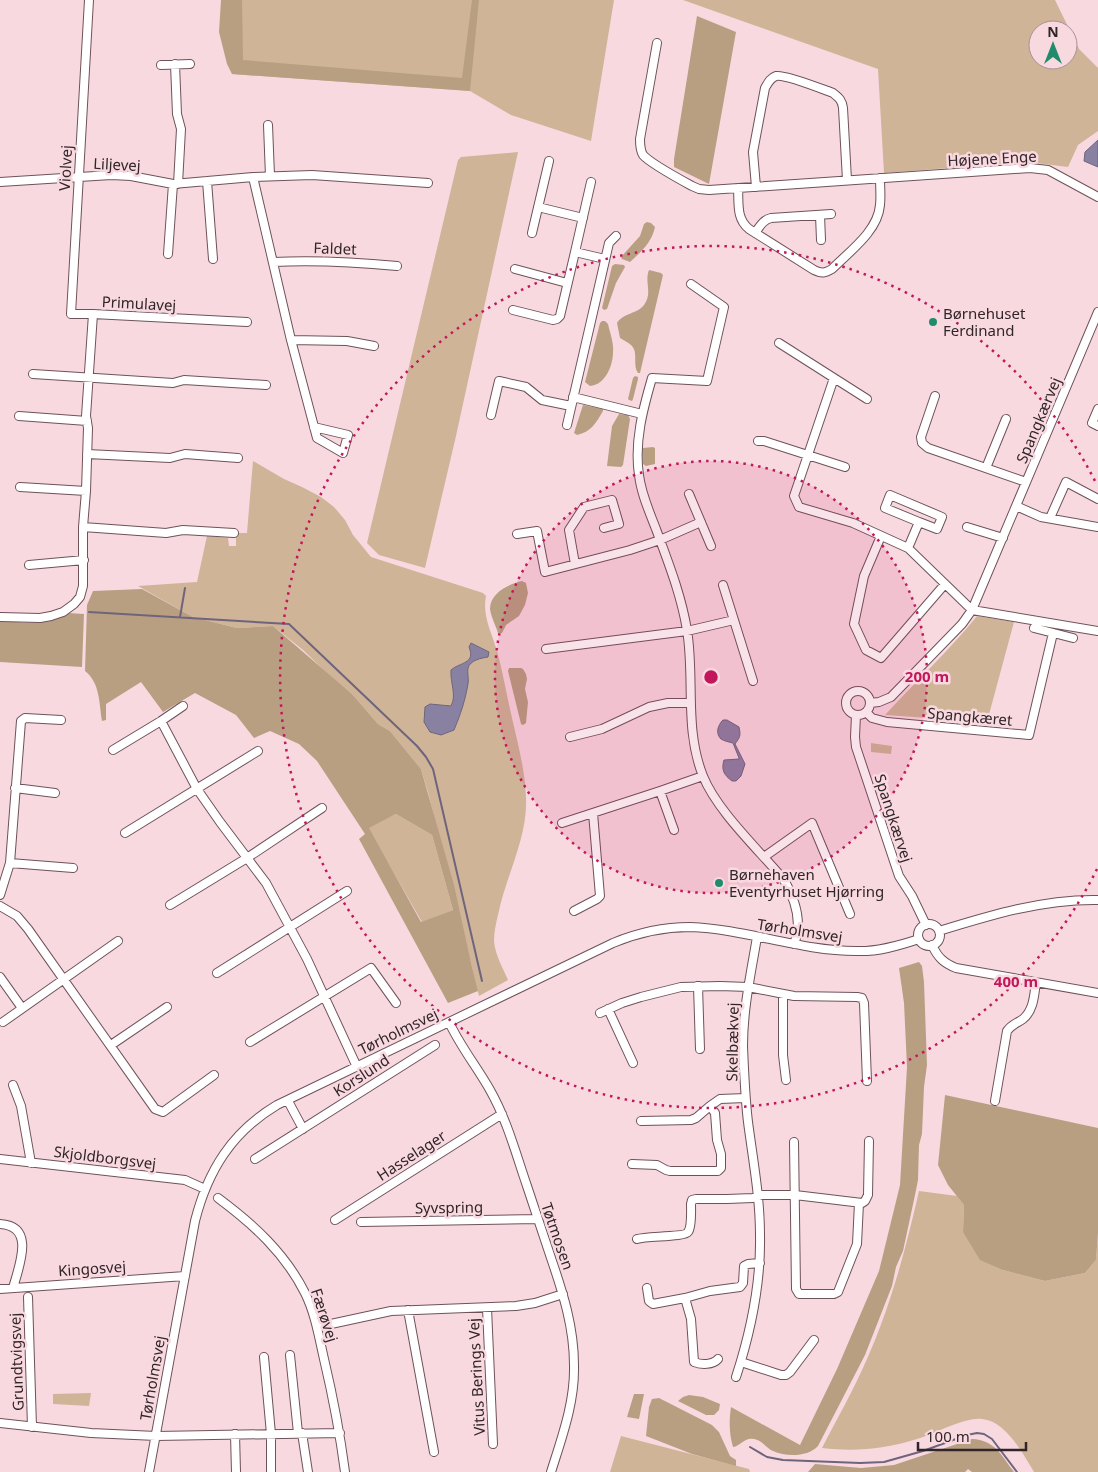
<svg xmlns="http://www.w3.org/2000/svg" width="1098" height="1472" font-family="'Noto Sans',sans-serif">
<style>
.green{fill:#cfb498;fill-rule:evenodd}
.forest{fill:#b99f82;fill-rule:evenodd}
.water{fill:#8981a2;stroke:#6e657d}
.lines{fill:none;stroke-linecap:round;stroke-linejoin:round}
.stream{stroke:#6e657d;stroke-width:2}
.minor-casing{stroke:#6d5359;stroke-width:10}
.minor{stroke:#fff;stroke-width:8}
.ring{fill:none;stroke:#c2185b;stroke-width:2.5;stroke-dasharray:2.5 5}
.poi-dot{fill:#208c6b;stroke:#f9d9e0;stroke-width:2}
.labels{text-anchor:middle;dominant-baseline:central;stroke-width:5;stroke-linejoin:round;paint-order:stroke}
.street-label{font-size:15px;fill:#302528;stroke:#f9d9e0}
.poi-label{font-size:15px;fill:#302528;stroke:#f9d9e0;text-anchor:start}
.centre{fill:#c2185b;stroke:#f9d9e0;stroke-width:2.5}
.ring-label{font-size:15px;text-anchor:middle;font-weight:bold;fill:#c2185b;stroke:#f9d9e0;stroke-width:5;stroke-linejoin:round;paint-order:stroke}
</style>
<rect width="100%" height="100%" fill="#f9d9e0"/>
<path class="green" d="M237,0H614L591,141L511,115L470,91L232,74Z
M683,0H1055L1079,49L1098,68V131L1078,145L1068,167L1028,162L884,173L878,69ZM1038,30H1068V60H1038Z
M518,152L456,436L425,568L379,555L367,543L458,160L461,157Z
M253,461L284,479L302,487L321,497L334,507L345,520L353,535L371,557L483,593L486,596C482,616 492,633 497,651C503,673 507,696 512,718C518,744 525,770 526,797C528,838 506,875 498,915C496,923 494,932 494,941C495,955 503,968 508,980L479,996L428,792L421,769L390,731L378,724L353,695L330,676L303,650L273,626L237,628L193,617L138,586L197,582L207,536L228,538L229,546H236V533H247Z
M977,616L1014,622L987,722L885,715C915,682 949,651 977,616Z
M871,743L892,746L891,754L871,752Z
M396,814L432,835L453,910L422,922L368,828Z
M919,1191L957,1196L964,1205L963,1232L1003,1270L1045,1281L1085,1273L1096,1260L1098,1233V1472H1034C1023,1454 1006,1421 982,1419C964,1417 935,1434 917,1439C885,1449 855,1452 822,1448C837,1419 854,1389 867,1359C891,1305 906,1248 919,1191Z
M91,1393L89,1406L53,1404V1394Z
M621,1436L749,1469L750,1472H610Z"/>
<path class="forest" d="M221,0H242L243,60L462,78L472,0H479L470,91L232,74L227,64L219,32Z
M697,16L736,32L709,184L674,167V159Z
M647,222L651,223L655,227C652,242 641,252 630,262L622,259L621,257L640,236L644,224Z
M615,264L624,265L625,267L616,283L607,309L604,310L602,308L612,266Z
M649,270L661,273L663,275L640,373H638C632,365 639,352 631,345C628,342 623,340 620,338L617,323C623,313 637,314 644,305C653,293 644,282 649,270Z
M602,321H605L608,324C610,333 614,343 613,352C613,366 605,385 590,386L585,382L600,323Z
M635,376L638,377V379L633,399L632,401L629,400L628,399L633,378Z
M583,405L603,409V411C596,423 591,432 577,435L574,433Z
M619,414L628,415L630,419L623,465L621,467L607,466L612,426Z
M653,447L655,448V464L646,466L643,464L642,450L643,448Z
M522,581L526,583L528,593L525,605L519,616L506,625L502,633H498C496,626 491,617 490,609C490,593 509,584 522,581Z
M142,589L193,617L237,628L273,626L353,695L378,724L390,731L421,769L454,885L471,963L478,991L448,1003L359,839L365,834L317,761L299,744L270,731L254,738L236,715L195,693L163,712L141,682L106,704V720L102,721C99,702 100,683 85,671L87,605L93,591ZM396,814L432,835L453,910L421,922L369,828Z
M68,613L84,614L82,667L0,662V621C23,622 49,627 68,613Z
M509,668H521L523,669L526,674L527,679L525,689L528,702L526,723L523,725L521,724L508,671Z
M919,962L922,966L924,982L927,1065L924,1087L922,1134L919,1145L918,1180L915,1195L903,1251L896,1267L892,1286L865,1355L818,1446C808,1457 786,1457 773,1451C766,1448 762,1440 754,1439C744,1437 741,1446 733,1447C729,1433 729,1421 731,1407L800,1445L837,1369L879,1271L900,1185L907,1067L904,1003L899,968Z
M945,1095L1098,1128V1233L1096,1260L1085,1273L1045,1281L1003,1270L980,1260L963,1232L964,1205L948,1185L938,1165Z
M634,1394H644L639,1419L627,1417Z
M689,1395L703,1397L720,1404L719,1410L714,1415H706L678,1401L683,1397Z
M659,1398L712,1425L719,1432L730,1456L736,1460V1466L692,1454L646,1436L649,1407L652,1399Z
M972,1439C995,1440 1001,1455 1014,1472H972L968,1469L965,1472H808L815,1464L861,1468L894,1465Z"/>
<path class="water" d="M1098,140V167L1084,161L1085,152Z
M471,643L489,652L488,657C482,658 470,660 468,668C467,672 469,679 468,684C465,701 461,713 454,730L441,735L430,732L424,722L425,707L430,704L451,706C457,695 450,683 451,670C460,662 476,664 469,647Z
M723,720H727L739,727C741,736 740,737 735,744L745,764L741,776L736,781H732C724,775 721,770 724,760L739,759V758L733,743C729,742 724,741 721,739C715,733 718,725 723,720Z"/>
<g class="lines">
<path class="stream" d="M89,612L289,624L417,746L426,757L433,769L482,981
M180,617L185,588
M750,1447L767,1457L783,1460L860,1463L884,1462L923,1451L967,1435L977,1433L984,1434L992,1439L1017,1472"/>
<defs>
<path id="minor" d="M89,0L71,314H93
M657,43L640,139C640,144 640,150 643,155C650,163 681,180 692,186L699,189L709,190L1030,168L1048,170L1098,197
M175,64L177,114L181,129L178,184
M161,65L190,64
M268,125L270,176
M253,177L291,340L317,438L343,453L348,435L314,427
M207,181L213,259
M0,182L111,175L131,176L173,184L253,177L312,175L428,183
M756,187L753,152L765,88C768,83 770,78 776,76C785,74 822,89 833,93C839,98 842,100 843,108L847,180
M738,188C739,204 736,218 749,229L814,270C822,274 825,273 832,269C850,251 878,231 880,205C881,196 880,187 880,178
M538,207L583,218
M820,215L821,240
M532,233L549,161
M755,233C760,226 763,220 771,218L831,214
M575,252L591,182
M168,254L173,184
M273,262C315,260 355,262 397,266
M515,269L567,283
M691,284L724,307L707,381L652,378C643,409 634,442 639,475C641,493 649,511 656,529C668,562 681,594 687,630C695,678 684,729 703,776C717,811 759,850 784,880C795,899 803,922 794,944
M513,310L553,320L557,319L560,316L575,252L605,259
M291,340L347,341L374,346
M779,343L867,399
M33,374L173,383L184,380L266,385
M834,378L794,496L799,507L853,523L908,548L972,610L1098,631
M935,396L921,437L922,443L928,448L1026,482
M573,397L642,414
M1098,409L1092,423L1098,426
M491,415L499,381L526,387L542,400L571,406
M19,416L87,421
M567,425L609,243L616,236
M758,441H764L845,467
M87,454L170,458L185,454L238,458
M986,468L1006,419
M20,487L86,491
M689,494L711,546
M1016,506L1041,517L1098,527
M1050,518L1066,482L1098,499
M83,527L166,533L183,530L234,533
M967,527L1003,538
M517,534L537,531L545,572L630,550L660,540L701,522
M881,536L864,576L854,624L866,650L881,658L945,584
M908,548L919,522L885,508L890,495L942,517L937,529L919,522
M575,564L569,530L584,507L612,500L619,524L604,528
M29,565L84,560
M723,585L753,681
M0,617L40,618L51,616L63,612L74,604L80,597L83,586V527L86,491L88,428L86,416L93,314L247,322
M1034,628L1073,638
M546,649L687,631L734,620
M846 703a12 12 0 1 1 24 0a12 12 0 1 1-24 0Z
M870,703L879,702L891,697L962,624L972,610L1098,312
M866,712L872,718L887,722L1029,735L1053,633
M856,715L855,737L856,747L899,876L912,896L926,925
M161,721L183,706
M570,737L602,729L649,707L668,703H691
M113,750L161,721L197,789L220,822L266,883L307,959L357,1067
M15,788L55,793
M660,791L674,830
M562,823L660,791L703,776
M125,833L258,751
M764,857L812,823L850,914
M10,863L73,868
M0,895L10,863L21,721L25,718L61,720
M170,905L247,858L322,808
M0,906L17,916L28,929L155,1109L163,1112L214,1075
M574,911L597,899L600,896L593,813
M918 935a11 11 0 1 1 22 0a11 11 0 1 1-22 0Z
M939,931C991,915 1043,899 1098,900
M932,945C938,958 944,963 956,968L1098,993
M217,973L347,891
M0,977L22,1008
M698,986L700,1049
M783,994V1055L786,1080
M608,1009L633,1063
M600,1013L622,1003L641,997L681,987L720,986L748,987L794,996L857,997L862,998L864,1003L867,1081
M3,1022L118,941
M449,1022C460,1046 477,1067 490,1090C507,1120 516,1154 527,1186C535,1210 543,1234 551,1258C563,1293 574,1327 574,1365C575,1402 562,1437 551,1472
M250,1042L371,968L396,1003
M111,1045L167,1007
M13,1085L21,1106L31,1163
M288,1101L303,1129
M995,1101L1007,1031C1012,1024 1016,1024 1023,1019C1034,1010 1034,995 1036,982
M641,1121L691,1120L696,1118L710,1106
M794,1142L796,1289L799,1294H834L838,1292L857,1244L859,1203
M0,1159L185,1180L205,1189
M255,1159L435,1045
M632,1164L657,1165L666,1170L670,1171H718L721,1168V1154L717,1140L715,1113L710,1106L720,1099L745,1098
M218,1198C253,1224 285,1253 305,1293C315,1313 319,1337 324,1359C333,1397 340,1434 345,1472
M335,1220L502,1114
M361,1222L538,1219
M0,1224C36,1226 19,1266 13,1288
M637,1239C647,1236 685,1237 688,1232C692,1227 691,1210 691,1204L692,1200L696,1199H727L753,1198L762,1195H795L862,1203L865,1201L868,1195L869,1141
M647,1288L649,1301L653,1304L685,1298
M0,1289L185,1276
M28,1297L32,1427
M487,1308L493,1444
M408,1310L434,1452
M317,1327L391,1311L516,1306L535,1303L563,1294
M290,1355L298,1433
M264,1357L271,1434V1472
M718,1359C713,1365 701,1365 694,1362L691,1319L685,1298L710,1291L740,1287L743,1283L744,1266L748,1264L760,1263
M741,1362L781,1375H786L790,1372L814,1340
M736,1377C751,1331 761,1284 760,1235C760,1197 753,1160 748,1122C745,1097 744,1071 743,1046C743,1009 751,973 757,937
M0,1423L91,1433L156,1436L340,1433
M302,1433L308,1472
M235,1434L236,1472
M149,1472L195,1221C208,1170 232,1132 277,1105L613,943C637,933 664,927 690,927C746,929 800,951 856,951C877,952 898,946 919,939"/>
</defs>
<use href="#minor" class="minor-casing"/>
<use href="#minor" class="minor"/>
</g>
<circle cx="711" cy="677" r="216" fill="#c2185b" fill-opacity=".12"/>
<g class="ring">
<circle cx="711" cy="677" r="216"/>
<path d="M1097 869A431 431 0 1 1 1097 485"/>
</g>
<g class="poi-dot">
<circle cx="933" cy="322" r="5"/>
<circle cx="719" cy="883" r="5"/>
</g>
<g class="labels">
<g class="street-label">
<text transform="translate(992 158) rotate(-3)">Højene Enge</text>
<text transform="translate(117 164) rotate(3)">Liljevej</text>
<text transform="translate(65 168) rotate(-87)">Violvej</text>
<text transform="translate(335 248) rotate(2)">Faldet</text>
<text transform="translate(139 303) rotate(3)">Primulavej</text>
<text transform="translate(1038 420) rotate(-67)">Spangkærvej</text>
<text transform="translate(970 716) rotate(5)">Spangkæret</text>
<text transform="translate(894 818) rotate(72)">Spangkærvej</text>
<text transform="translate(800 930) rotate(9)">Tørholmsvej</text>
<text transform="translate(398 1031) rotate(-26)">Tørholmsvej</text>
<text transform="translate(732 1042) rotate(-89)">Skelbækvej</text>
<text transform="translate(361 1075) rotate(-33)">Korslund</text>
<text transform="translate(411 1155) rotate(-33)">Hasselager</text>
<text transform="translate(105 1157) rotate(7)">Skjoldborgsvej</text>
<text transform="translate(449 1207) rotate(-1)">Syvspring</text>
<text transform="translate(558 1236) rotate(71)">Tøtmosen</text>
<text transform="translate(92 1268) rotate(-4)">Kingosvej</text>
<text transform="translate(325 1315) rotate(72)">Færøvej</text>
<text transform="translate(16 1362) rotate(-92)">Grundtvigsvej</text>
<text transform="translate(476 1377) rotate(-93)">Vitus Berings Vej</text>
<text transform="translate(152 1378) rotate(-80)">Tørholmsvej</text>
</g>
<g class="poi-label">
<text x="943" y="313">Børnehuset<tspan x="943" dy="17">Ferdinand</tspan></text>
<text x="729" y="874">Børnehaven<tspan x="729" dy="17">Eventyrhuset Hjørring</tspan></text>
</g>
</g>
<circle cx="711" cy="677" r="8" class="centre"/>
<g class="ring-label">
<text x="927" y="682">200 m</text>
<text x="1016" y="987">400 m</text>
</g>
<g transform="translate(1053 45)"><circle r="24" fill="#f9d9e0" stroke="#a99196"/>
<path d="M0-4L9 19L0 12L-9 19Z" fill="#208c6b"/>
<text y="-8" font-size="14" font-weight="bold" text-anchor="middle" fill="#302528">N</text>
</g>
<path d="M918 1442v8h108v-8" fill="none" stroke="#302528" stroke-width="2.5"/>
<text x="926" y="1442" font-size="15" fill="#302528" stroke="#f9d9e0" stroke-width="4" paint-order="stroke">100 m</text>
</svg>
